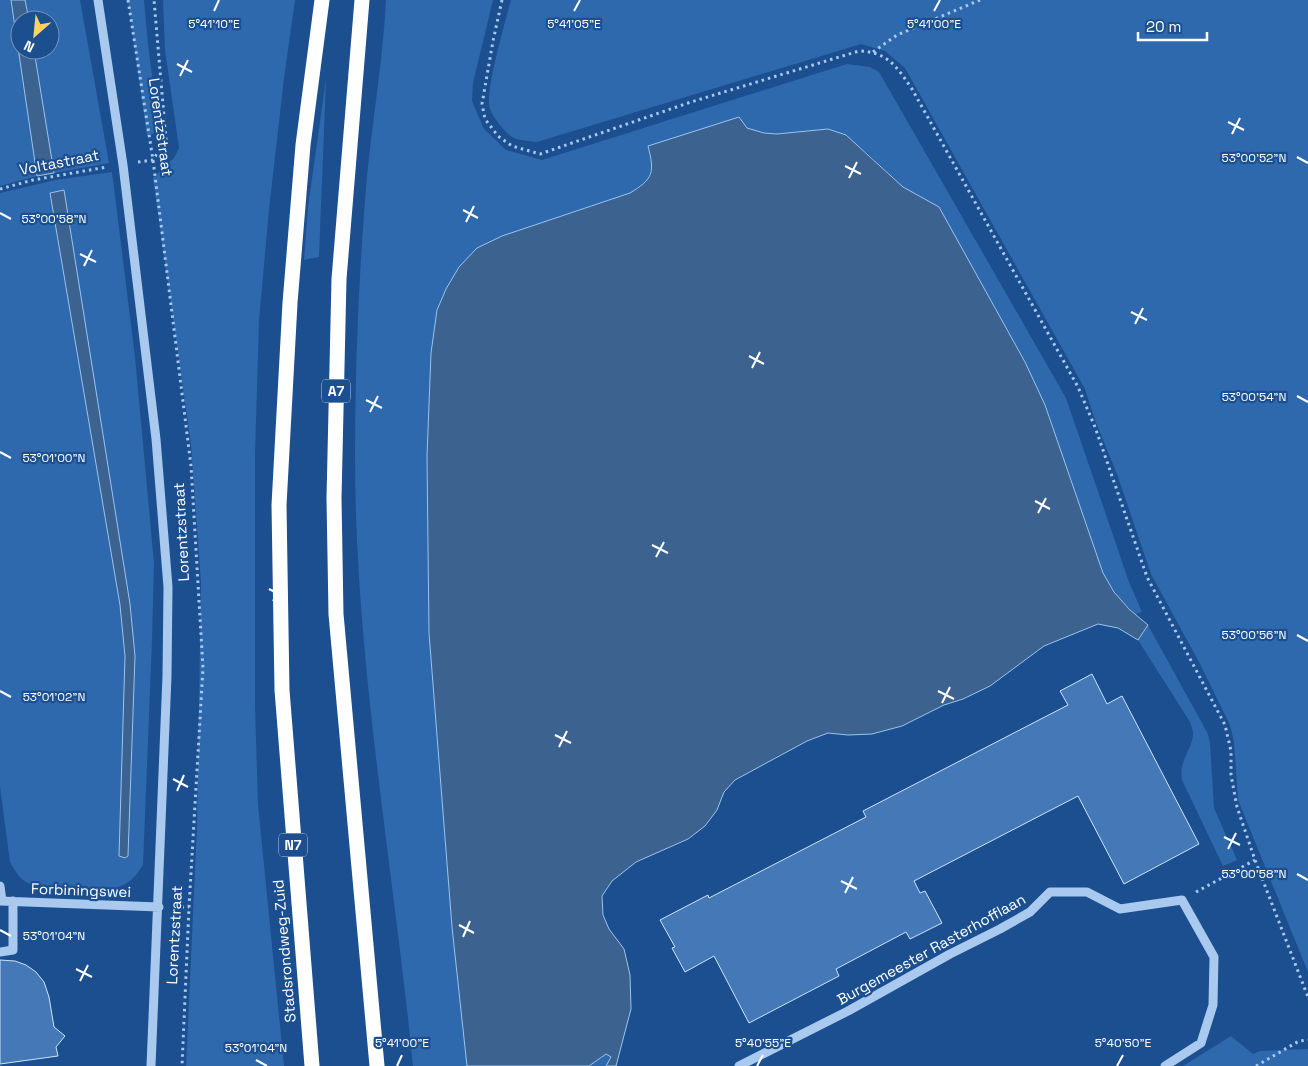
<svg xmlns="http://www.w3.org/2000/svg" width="1308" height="1066" font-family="'Space Grotesk',sans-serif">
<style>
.green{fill:#2e69ad;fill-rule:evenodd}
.water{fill:#3c6290;stroke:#9cc4f0}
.building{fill:#4478b7;stroke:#cfe3fa}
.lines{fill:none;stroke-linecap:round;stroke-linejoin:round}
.path{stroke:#a9c9ee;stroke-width:3;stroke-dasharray:2.5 4;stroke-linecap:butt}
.minor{stroke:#a9c9ee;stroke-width:9}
.highway{stroke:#fff;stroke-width:15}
.ticks{fill:none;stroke:#fff;stroke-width:2}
.labels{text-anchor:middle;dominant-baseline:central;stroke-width:4.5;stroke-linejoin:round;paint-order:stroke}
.shield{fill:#1b4f8f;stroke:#bbcadd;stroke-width:1}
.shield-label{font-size:14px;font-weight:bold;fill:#fff}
.street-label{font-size:15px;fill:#fff;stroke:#1b4f8f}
.ticks-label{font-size:12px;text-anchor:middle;fill:#fff;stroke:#1b4f8f;stroke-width:4.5;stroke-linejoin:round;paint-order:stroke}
</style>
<rect width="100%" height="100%" fill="#1b4f8f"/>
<path class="green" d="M0,0H11L37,176L0,186Z
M25,0H80L109,163L54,173L34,50H50V20H29Z
M128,0H144L148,44L158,122L157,132L147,136Z
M163,0H295L284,78L269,210L259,320L255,455V704L258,805L284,1066H186L197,828L201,583L191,444L153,178L174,158L179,148L165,50Z
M386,0H493L473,83L472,101L484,129L506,150L542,160L847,64L870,67L879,72L1066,398L1129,582L1142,612L1136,614C1121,602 1112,589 1103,573L1045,405L1025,362L939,207L903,187L865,151L828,129L777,134L764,133L747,128L652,162C650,181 646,183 630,193L502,236L459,267L446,289L437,310L431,353L427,456L429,633L452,927L467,1066H413C393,863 355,661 355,456C355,363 359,269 367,176C373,117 383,59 386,0Z
M511,0H1308V972L1238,800L1234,742L1230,725L1200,664L1151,574L1117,474L1095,420L1085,389L905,68L885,51L861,44L537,142C530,141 521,141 514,138C506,134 493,118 490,109C484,93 506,20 511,0Z
M326,79L319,257L304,260L308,207Z
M112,172L135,357L154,563L152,640L143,865C138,873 133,880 125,884C106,896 46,893 26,882C19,878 14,869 10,862L0,787V193L55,180ZM63,190L130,604L135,656L128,856L125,858V656L120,605L50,194Z
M1148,625L1208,734L1210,743L1214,808L1237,860L1223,866L1182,780C1179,757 1193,750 1193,733C1193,730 1191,725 1190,722L1138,640Z
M1231,1036L1253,1054L1260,1051L1308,1049V1066H1183Z
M606,1054L611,1056L606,1066H589Z"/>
<path class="water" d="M11,0H25L29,20H20V50H34L54,173L37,176Z
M739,117L747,128L764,133L777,134L828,129L846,135L903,187L939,207L1025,362L1045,405L1103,573L1114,592L1129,609L1148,625L1138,640L1118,628L1098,624L1044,646L990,686L963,699L944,705L902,726L872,734L848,735L828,733L807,741L735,780L724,792L717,810L705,826L688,839L636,862L612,881L602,896L603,915L609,929L624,949L630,975L631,1009L616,1066H606L611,1057L606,1054L589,1066H467L452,927L429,633L427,456L431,353L437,310L446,289L459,267L477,248L502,236L630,193C653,179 655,173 648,146Z
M64,190L130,604L135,656L128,856L125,858L119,856L125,656L120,605L50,193Z"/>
<path class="building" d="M1092,674L1107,704L1122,696L1199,844L1124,884L1078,796L914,881L920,893L925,891L942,923L910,939L906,932L836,969L839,976L749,1023L714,956L685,972L672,948L675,947L660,920L708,895L709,898L866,817L863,811L1068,705L1060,691Z
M0,960L15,961L26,965L36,972L44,982L49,997L54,1027L65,1036L56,1047L58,1056L0,1064Z"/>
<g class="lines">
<path class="path" d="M128,0L153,160L191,466L203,668L189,907L182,1066
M502,0L493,41L482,104L485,119L498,136L512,146L540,154L691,102L859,51C888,52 897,67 912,89L1078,387L1095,427L1147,577L1225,725L1231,751V775L1237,807L1255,860L1308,997
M873,52L897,35L980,0
M138,162L153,160L166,140L154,0
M0,189L33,180L107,167
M1196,892L1255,860
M175,907H189
M1256,1066L1299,1041L1308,1040"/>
<path class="minor" d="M98,0L123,165L156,439L168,587L167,676L151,1066
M0,886L2,901
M0,901L159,907
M0,952L13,950V901
M739,1066L848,1011L950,954L1000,929L1030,912L1050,892H1087L1120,909L1182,900L1214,957L1213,1005L1201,1043L1165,1066"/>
<path class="highway" d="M362,0L339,279L334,498L336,614L377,1066
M312,1066L282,690L279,505L290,303L303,145L322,0"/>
</g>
<path class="ticks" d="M214,11L219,0M574,11L580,0M934,11L940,0M177,64L192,72M180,76L188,60M1228,122L1244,130M1232,134L1240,118M1297,157L1308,163M845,166L861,174M849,178L857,162M463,210L478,218M0,213L11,219M466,222L474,206M80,254L96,262M84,266L92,250M1131,312L1147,320M1135,324L1143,308M749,356L764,364M752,368L760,352M1297,396L1308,402M366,400L382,408M370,412L378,396M0,452L11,458M1035,501L1050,509M1038,513L1046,498M652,545L668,553M656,557L664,542M269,589L285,597M273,601L281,586M1297,635L1308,641M0,691L11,697M938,691L954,699M942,703L950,687M555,735L571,743M559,747L567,731M173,779L188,787M177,791L184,775M1224,837L1240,845M1228,849L1236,833M1297,874L1308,880M841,881L857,889M845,893L853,877M459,925L474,933M0,930L11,936M463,937L470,921M76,969L92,977M80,981L88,965M256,1060L267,1066M397,1066L402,1055M757,1066L763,1055M1117,1066L1123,1055"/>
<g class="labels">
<g class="shield">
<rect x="322" y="379.5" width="28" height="23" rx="4"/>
<rect x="279" y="833.5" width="28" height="23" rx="4"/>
</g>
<g class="shield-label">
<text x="336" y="391">A7</text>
<text x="293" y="845">N7</text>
</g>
<g class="street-label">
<text transform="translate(161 127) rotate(82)">Lorentzstraat</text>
<text transform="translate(59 162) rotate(-11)">Voltastraat</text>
<text transform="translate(181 532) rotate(-93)">Lorentzstraat</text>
<text transform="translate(81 890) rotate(2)">Forbiningswei</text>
<text transform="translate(174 935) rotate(-87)">Lorentzstraat</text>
<text transform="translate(931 949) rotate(-29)">Burgemeester Rasterhofflaan</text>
<text transform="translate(284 951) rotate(-95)">Stadsrondweg-Zuid</text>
</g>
</g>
<g class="ticks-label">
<text x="214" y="28">5°41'10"E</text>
<text x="574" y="28">5°41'05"E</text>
<text x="934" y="28">5°41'00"E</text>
<text x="1254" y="162">53°00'52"N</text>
<text x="54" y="223">53°00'58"N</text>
<text x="1254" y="401">53°00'54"N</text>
<text x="54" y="462">53°01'00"N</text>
<text x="1254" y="639">53°00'56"N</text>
<text x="54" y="701">53°01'02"N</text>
<text x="1254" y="878">53°00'58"N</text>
<text x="54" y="940">53°01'04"N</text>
<text x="402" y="1047">5°41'00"E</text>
<text x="763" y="1047">5°40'55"E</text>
<text x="1123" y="1047">5°40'50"E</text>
<text x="256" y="1052">53°01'04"N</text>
</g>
<g transform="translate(35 35) rotate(207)"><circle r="24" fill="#1b4f8f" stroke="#7695bc"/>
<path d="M0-4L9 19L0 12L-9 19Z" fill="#ffd166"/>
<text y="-8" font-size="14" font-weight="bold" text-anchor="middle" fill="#ffffff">N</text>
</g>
<path d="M1138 32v8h69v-8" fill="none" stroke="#ffffff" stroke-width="2.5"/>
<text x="1146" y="32" font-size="15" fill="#ffffff" stroke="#1b4f8f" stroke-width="4" paint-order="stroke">20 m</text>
</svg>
